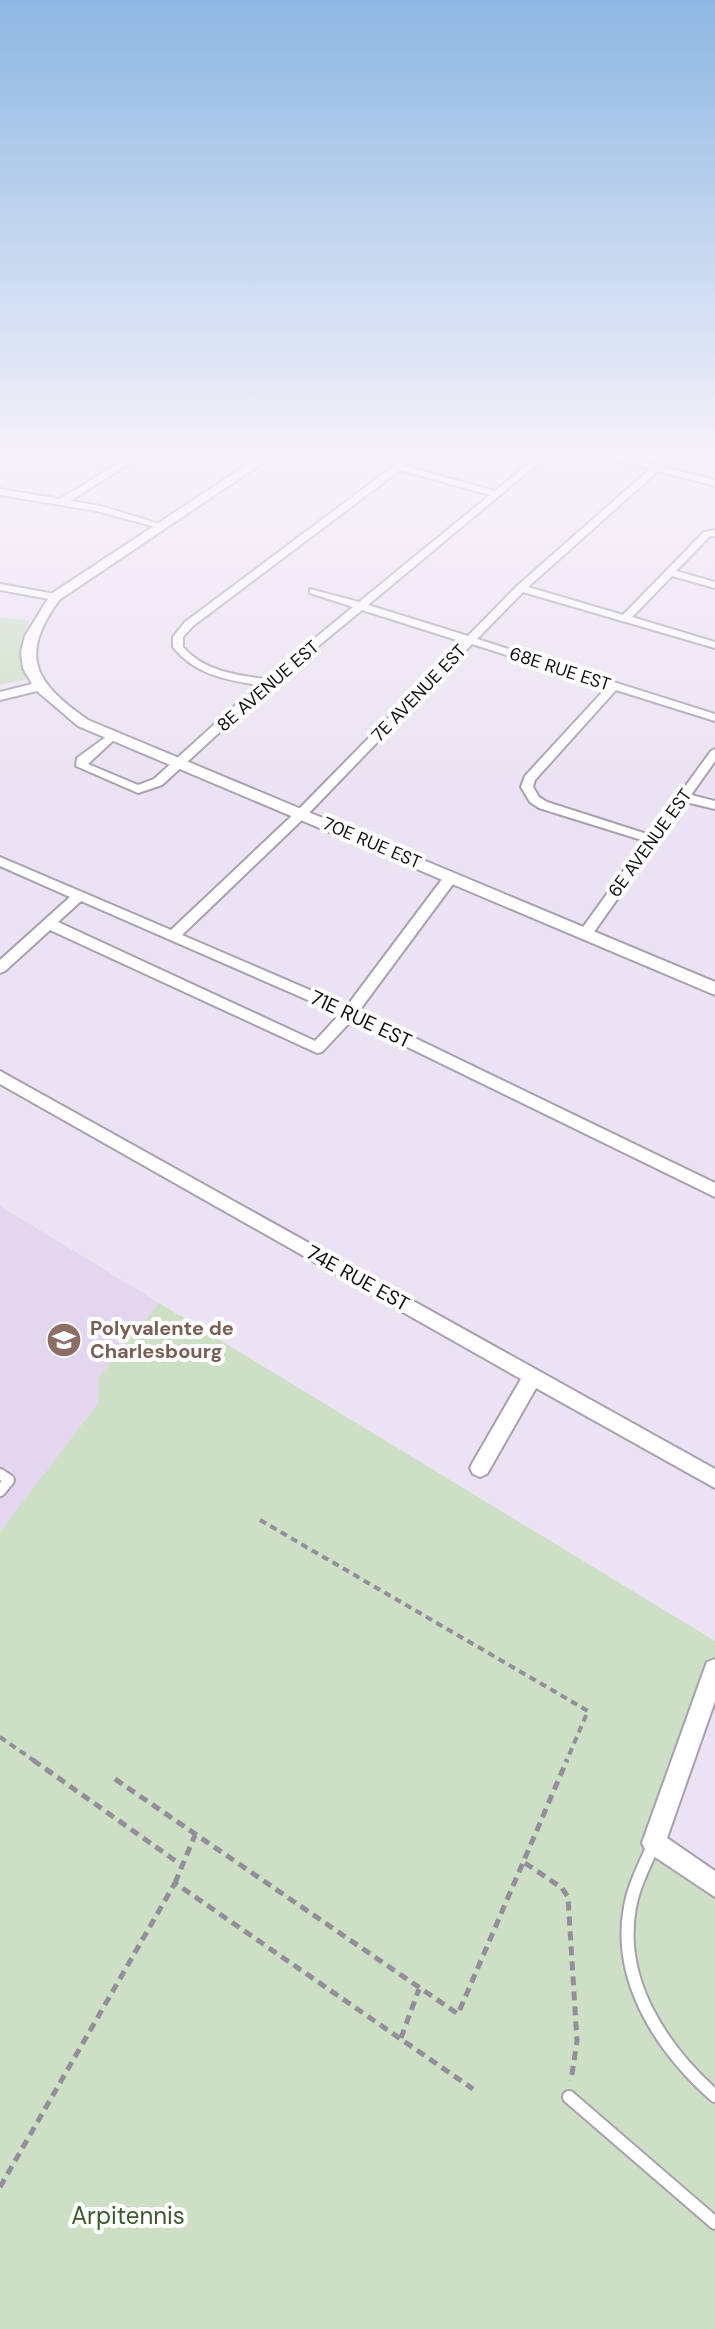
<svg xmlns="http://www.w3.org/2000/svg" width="715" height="2329" font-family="'DM Sans',sans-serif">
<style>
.built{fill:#e3d6ee}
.green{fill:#cddfc5}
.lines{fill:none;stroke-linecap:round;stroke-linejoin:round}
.service-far1-casing{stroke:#a8a0af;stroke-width:14}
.service-casing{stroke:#a8a0af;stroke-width:16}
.minor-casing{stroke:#a8a0af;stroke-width:4}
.tertiary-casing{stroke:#a8a0af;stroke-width:4}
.path-far1{stroke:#948e9a;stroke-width:4;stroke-dasharray:7 5;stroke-linecap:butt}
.path{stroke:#948e9a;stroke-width:5;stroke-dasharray:9 6;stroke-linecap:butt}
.service-far1{stroke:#fff;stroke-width:10}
.service{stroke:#fff;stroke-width:12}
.minor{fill:#fff;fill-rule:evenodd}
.tertiary{fill:#fff;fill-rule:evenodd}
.labels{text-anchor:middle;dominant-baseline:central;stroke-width:8;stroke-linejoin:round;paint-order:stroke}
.far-street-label{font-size:18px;fill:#110e14;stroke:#fff}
.street-label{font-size:20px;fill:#110e14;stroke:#fff}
.education-label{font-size:20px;font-weight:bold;fill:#785e54;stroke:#fff;text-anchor:start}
.near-park-label{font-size:24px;fill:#3c592b;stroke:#fff}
</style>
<rect width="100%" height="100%" fill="#ebe3f3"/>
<path class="built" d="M0,1206L159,1303L99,1377L98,1403L0,1532Z"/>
<path class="green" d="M0,618L29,620L21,642L27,675L24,680L0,685Z
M159,1303L715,1641V1670L654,1843L715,1885V2329H0V1532L98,1403L99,1377Z"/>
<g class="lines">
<defs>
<path id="service-far1" d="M0,1474L9,1480L0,1491"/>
<path id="service" d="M654,1844C645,1864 634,1885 630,1907C616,1981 663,2050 715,2096
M569,2097L715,2223"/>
<path id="minor" d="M130,456H141L70,501L101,506L163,525V529L97,511L0,495V489L60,499Z
M407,456H417L405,466L495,491L537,456H547L368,605L468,636L517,586L650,469L604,456H620L655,465L664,456H674L663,467L715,480V486L658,471L528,587L623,615L704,532L715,530V536H710L676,571L715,582V588L672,576L632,617L715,642V648L523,592L477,639L715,714V721L616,690L535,780L533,787L539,797L547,802L650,835L711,751L715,749V761L691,795L715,801V809L686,802L591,936H581V930L645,841L539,808L530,802L521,787L525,776L607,687L472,644L306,816L182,935L347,1006L446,874H456V880L359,1011L715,1183V1197L352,1020L322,1052L317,1053L50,930L5,971L0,973V960L70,897L0,866V857L171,930L298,810L463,642L362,610L271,685L162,785L138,793L76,766L77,758L114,731L120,734L118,736L88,764L138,785L154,779L258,685C226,680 194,674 173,647V637L185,622ZM400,470L490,495L359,602L310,589V593L353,607L265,679C235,675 204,671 183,647V637L193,626ZM81,901L340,1014L315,1041L58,922Z
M0,584L55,594L60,597L55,600L0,590Z
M0,1071L715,1469V1488L536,1388L487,1474L480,1477L473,1474L470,1468L473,1462L521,1379L0,1084Z
M715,1659V1701L667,1838L715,1871V1897L646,1851L642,1843L704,1670L707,1662Z"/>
<path id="tertiary" d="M260,456H273L59,600C18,657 35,683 88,720L715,982V995L78,726L37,691L0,700V692L32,684L23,668L21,652L25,636L51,594Z"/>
</defs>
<use href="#service-far1" class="service-far1-casing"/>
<use href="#service" class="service-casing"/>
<use href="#minor" class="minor-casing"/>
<use href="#tertiary" class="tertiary-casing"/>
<path class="path-far1" d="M260,1520L588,1711L566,1762
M0,1737L36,1762"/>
<path class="path" d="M33,1760L180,1864
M115,1779L458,2014L567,1760
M525,1863L562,1888L568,1897L577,2041L571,2081
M175,1883L195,1835
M401,2038L419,1989
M0,2187L175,1883L473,2089"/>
<use href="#service-far1" class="service-far1"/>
<use href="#service" class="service"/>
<use href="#minor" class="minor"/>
<use href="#tertiary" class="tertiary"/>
</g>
<linearGradient id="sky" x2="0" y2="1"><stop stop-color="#8db7e2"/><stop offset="0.58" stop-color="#f6f2fa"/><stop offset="1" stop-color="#f6f2fa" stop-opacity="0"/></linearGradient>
<rect width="715" height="783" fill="url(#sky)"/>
<defs>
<symbol id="school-disc" viewBox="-11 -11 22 22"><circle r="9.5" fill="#8d6e63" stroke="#fff"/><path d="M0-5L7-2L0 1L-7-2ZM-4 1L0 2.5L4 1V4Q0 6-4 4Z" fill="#fff"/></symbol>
</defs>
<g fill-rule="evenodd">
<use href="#school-disc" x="44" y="1320" width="40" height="40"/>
</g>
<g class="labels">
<g class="far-street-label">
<text transform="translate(560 669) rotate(18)">68E RUE EST</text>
<text transform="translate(268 686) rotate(-41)">8E AVENUE EST</text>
<text transform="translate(419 693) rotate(-46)">7E AVENUE EST</text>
<text transform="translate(372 843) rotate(23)">70E RUE EST</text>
<text transform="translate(650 843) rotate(-54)">6E AVENUE EST</text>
</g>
<g class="street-label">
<text transform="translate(361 1019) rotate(25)">71E RUE EST</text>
<text transform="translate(358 1278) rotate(29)">74E RUE EST</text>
</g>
<g class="education-label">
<text x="90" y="1328">Polyvalente de<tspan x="90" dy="23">Charlesbourg</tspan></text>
</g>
<g class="near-park-label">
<text x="128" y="2215">Arpitennis</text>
</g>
</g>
</svg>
